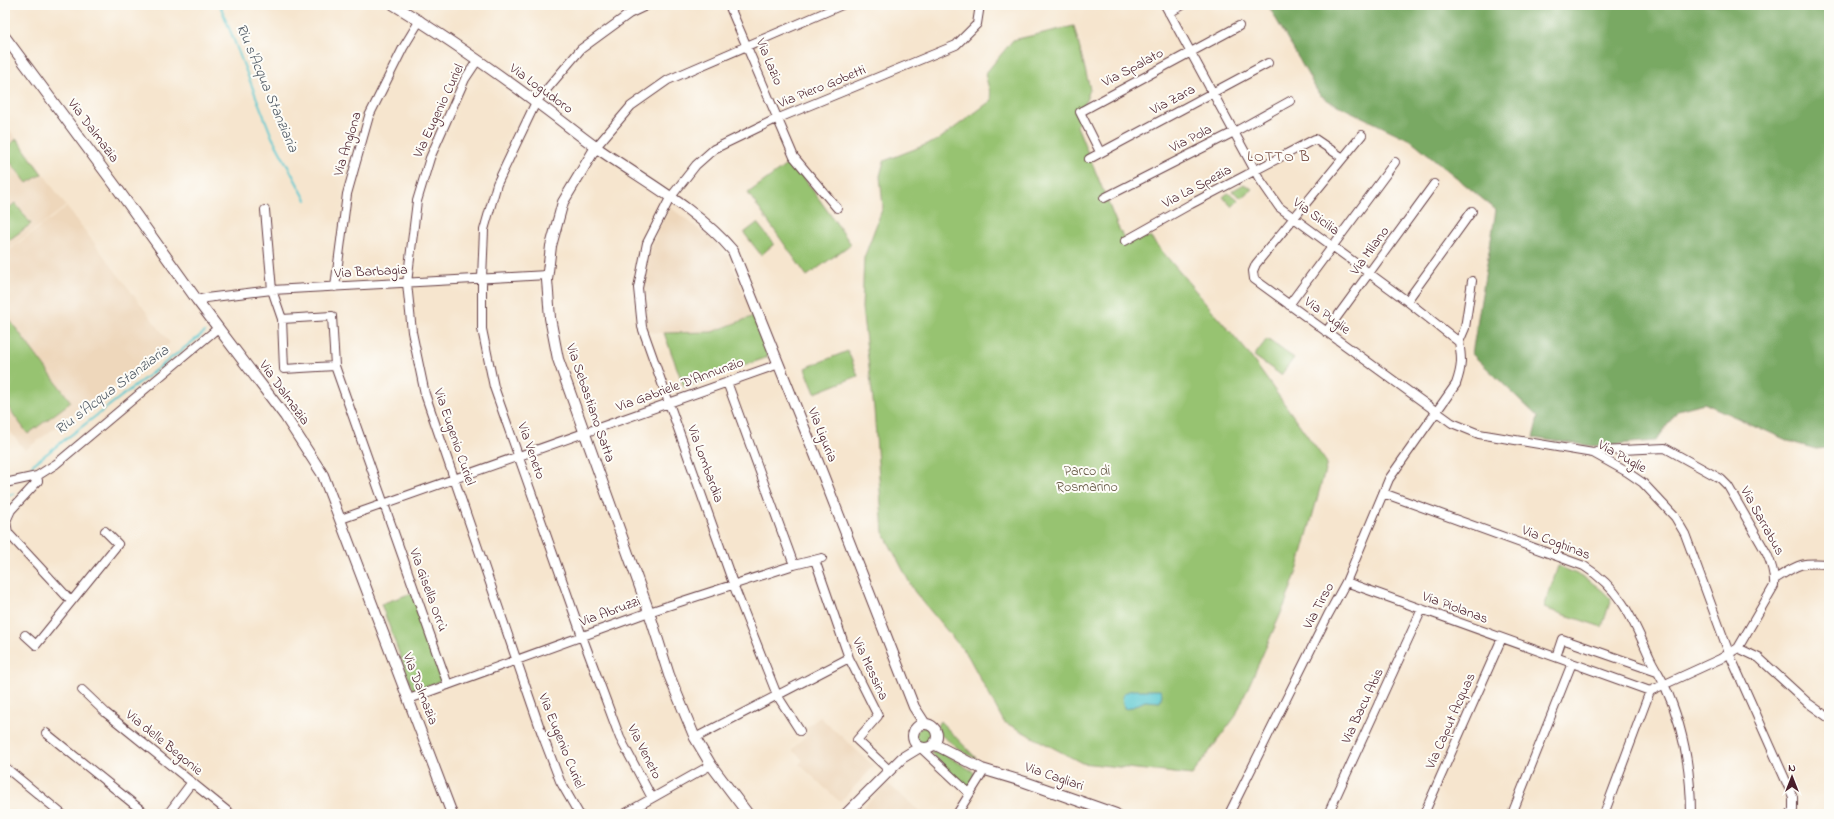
<svg xmlns="http://www.w3.org/2000/svg" width="1834" height="819" font-family="'Indie Flower',sans-serif">
<style>
.built{fill:#eed7bb}
.green{fill:#97c371;stroke:#70714e}
.forest{fill:#79a963;stroke:#626447}
.water{fill:#5cc9d1;stroke:#53747e}
.lines{fill:none;stroke-linecap:round;stroke-linejoin:round}
.stream{stroke:#5cc9d1;stroke-width:2}
.minor-casing{stroke:#643d43;stroke-width:10}
.tertiary-casing{stroke:#643d43;stroke-width:12}
.minor{stroke:#fff;stroke-width:8}
.tertiary{stroke:#fff;stroke-width:10}
.labels{text-anchor:middle;dominant-baseline:central;stroke-width:4;stroke-linejoin:round;paint-order:stroke}
.street-label{font-size:14px;fill:#4a1f2b;stroke:#fdfcf7}
.park-label{font-size:14px;fill:#655844;stroke:#fdfcf7}
.water-label{font-size:15px;font-style:italic;fill:#505a65;stroke:#fdfcf7}
.neighbourhood-label{font-size:15px;letter-spacing:1px;fill:#794d42;stroke:#fdfcf7}
</style>
<rect width="100%" height="100%" fill="#fdfcf7"/>
<filter id="ink" filterUnits="userSpaceOnUse"><feTurbulence type="fractalNoise" baseFrequency=".025" numOctaves="2"/><feDisplacementMap in="SourceGraphic" scale="8" xChannelSelector="R" yChannelSelector="G"/><feConvolveMatrix kernelMatrix="1 2 1 2 8 2 1 2 1" color-interpolation-filters="sRGB"/></filter>
<filter id="wash" filterUnits="userSpaceOnUse"><feTurbulence type="fractalNoise" baseFrequency=".012" numOctaves="4" result="noise"/><feDisplacementMap in="SourceGraphic" scale="16" xChannelSelector="R" yChannelSelector="G"/><feGaussianBlur stdDeviation="0.9" result="paint"/><feColorMatrix in="noise" values="0 0 0 0 0 0 0 0 0 0 0 0 0 0 0 0 0 1.4 0 .05"/><feComposite in="paint" operator="in"/></filter>
<g filter="url(#wash)">
<rect width="100%" height="100%" fill="#f6e5ce"/>
<path class="built" d="M5,124L45,176L66,206L5,252Z
M67,207L170,343L25,450L5,425V253Z
M671,208L716,242L729,258L754,316L712,332L664,333L647,332L643,287L647,261L657,232Z
M820,717L874,766L840,802L799,764L803,760L792,750L806,735L803,730Z
M887,783L923,814H857Z"/>
<path class="green" d="M1074,26L1090,89L1077,126L1118,227L1125,240L1150,237L1245,349L1327,463L1298,568L1285,604L1235,717L1192,775L1082,763L1004,722L968,656L914,591L883,532L874,409L862,308L864,258L883,207L880,176L884,161L938,140L992,100L985,74L1013,40Z
M17,139L42,174L27,183L6,157L10,144Z
M792,161L851,244L807,276L748,193Z
M1244,184L1252,189L1242,198L1232,191Z
M1228,193L1239,200L1232,207L1223,197Z
M15,203L31,224L5,243V211Z
M757,223L774,244L761,255L744,233Z
M754,316L768,357L684,387L664,333L712,332Z
M9,319L71,402L28,434L5,403V322Z
M1267,339L1294,358L1281,375L1254,356Z
M848,351L858,376L815,393L805,368Z
M1558,566C1582,576 1592,580 1611,599L1602,627L1544,608Z
M412,593L444,680L413,691L381,604Z
M940,721L977,759L963,752L941,735L937,726Z
M916 736a9 9 0 1 1 18 0a9 9 0 1 1-18 0Z
M935,751L946,755L974,772V776L967,791L930,752Z"/>
<path class="forest" d="M1268,5H1829V448L1816,449L1791,442L1704,403L1678,410L1656,441L1593,446L1533,438L1538,417L1472,354L1496,210L1412,141L1329,101L1319,94Z"/>
<path class="water" d="M1132,690H1160L1162,694L1160,702L1145,701L1128,709L1124,708L1122,697L1124,693Z"/>
<g class="lines">
<path class="stream" d="M220,5L272,137L306,200
M32,465L205,332
M5,496L13,494"/>
</g>
</g>
<g filter="url(#ink)">
<g class="lines">
<defs>
<path id="minor" d="M648,5L629,14L581,49L536,102L497,184L484,230L482,278V329L494,387L582,636L620,738L652,798
M729,5L794,157L837,208
M1165,5L1259,178L1279,207L1407,301L1459,342C1462,359 1462,367 1456,384L1389,479L1346,582L1328,615L1229,814
M1169,13L1183,5
M477,61L465,79L430,158L417,201L407,283L412,332L425,394L542,734L560,781L579,814
M1362,135L1256,264L1253,271L1254,279L1452,423L1479,434L1593,453L1627,472L1643,483L1675,517L1685,534L1729,653L1793,797V810L1790,814
M596,147L631,106L668,80L842,5
M1100,152L1080,112L1239,26
M1089,159L1268,63
M1104,198L1236,131L1290,101
M265,210L272,290L282,319
M1125,241L1191,204L1315,139L1343,158
M335,287L347,194L369,116L403,48L420,20
M197,300L206,298L272,290L547,275
M1407,301L1472,211
M1289,305L1395,162
M1326,332L1434,184
M1459,342L1465,328L1472,281
M335,366L284,369L282,319L332,316L335,366L448,685
M727,382L794,565
M1593,453L1600,451L1665,448L1721,479L1728,486L1767,554C1772,565 1775,574 1774,586L1738,648L1720,659L1650,691L1604,814
M37,476L38,481L11,510L6,521L8,533L71,601
M5,483L37,476L56,464L218,328
M1383,493L1584,566C1621,589 1633,620 1650,658C1654,667 1660,675 1664,684C1683,725 1691,769 1691,814
M341,519L779,364
M815,560L849,658L878,716L857,740L889,770
M1775,579C1799,564 1800,562 1829,564
M1346,582L1650,691
M25,635L36,645L118,544L105,531
M1738,648L1759,658L1808,703L1829,718
M1556,657L1562,639L1657,672
M82,690L106,713L231,814
M409,699L649,612L794,565L822,558
M800,731L777,695L735,589L642,327L638,288L647,243L670,198L696,165L714,149L774,120L956,45L977,24L980,5
M46,733L146,814
M695,738L849,658
M921,748L969,793
M5,767L62,814
M168,814L192,782
M624,814L711,765
M957,814L982,774V769
M1328,814L1422,609
M1424,814L1502,638
M1512,814L1572,663"/>
<path id="tertiary" d="M394,5C443,35 490,68 536,102C557,117 576,133 597,148C641,179 699,210 733,251L814,452L914,707L925,724
M5,37L117,188L197,300L285,416L323,475L452,814
M596,147L563,202L551,246L547,280L550,318L558,359L649,612L669,675L695,738L711,765L748,814
M913 736a12 12 0 1 1 24 0a12 12 0 1 1-24 0Z
M934,744L982,769L1025,782L1116,814
M846,814L902,758L920,747"/>
</defs>
<use href="#minor" class="minor-casing"/>
<use href="#tertiary" class="tertiary-casing"/>
<use href="#minor" class="minor"/>
<use href="#tertiary" class="tertiary"/>
</g>
</g>
<g class="labels">
<g class="street-label">
<text transform="translate(769 62) rotate(67)">Via Lazio</text>
<text transform="translate(1133 68) rotate(-28)">Via Spalato</text>
<text transform="translate(822 87) rotate(-22)">Via Piero Gobetti</text>
<text transform="translate(541 89) rotate(36)">Via Logudoro</text>
<text transform="translate(1173 100) rotate(-28)">Via Zara</text>
<text transform="translate(439 111) rotate(-65)">Via Eugenio Curiel</text>
<text transform="translate(93 131) rotate(53)">Via Dalmazia</text>
<text transform="translate(1191 139) rotate(-27)">Via Pola</text>
<text transform="translate(348 144) rotate(-73)">Via Anglona</text>
<text transform="translate(1197 187) rotate(-28)">Via La Spezia</text>
<text transform="translate(1316 217) rotate(36)">Via Sicilia</text>
<text transform="translate(1370 251) rotate(-54)">Via Milano</text>
<text transform="translate(371 272) rotate(-3)">Via Barbagia</text>
<text transform="translate(1327 316) rotate(36)">Via Puglie</text>
<text transform="translate(680 385) rotate(-20)">Via Gabriele D'Annunzio</text>
<text transform="translate(284 393) rotate(54)">Via Dalmazia</text>
<text transform="translate(590 403) rotate(71)">Via Sebastiano Satta</text>
<text transform="translate(822 435) rotate(68)">Via Liguria</text>
<text transform="translate(454 437) rotate(71)">Via Eugenio Curiel</text>
<text transform="translate(531 451) rotate(71)">Via Veneto</text>
<text transform="translate(1622 457) rotate(29)">Via Puglie</text>
<text transform="translate(705 464) rotate(70)">Via Lombardia</text>
<text transform="translate(1762 521) rotate(61)">Via Sarrabus</text>
<text transform="translate(1556 543) rotate(21)">Via Coghinas</text>
<text transform="translate(428 590) rotate(70)">Via Gisella Orrù</text>
<text transform="translate(1319 606) rotate(-62)">Via Tirso</text>
<text transform="translate(1455 608) rotate(20)">Via Piolanas</text>
<text transform="translate(610 612) rotate(-20)">Via Abruzzi</text>
<text transform="translate(870 669) rotate(65)">Via Messina</text>
<text transform="translate(420 689) rotate(69)">Via Dalmazia</text>
<text transform="translate(1363 706) rotate(-65)">Via Bacu Abis</text>
<text transform="translate(1451 721) rotate(-66)">Via Caput Acquas</text>
<text transform="translate(561 741) rotate(68)">Via Eugenio Curiel</text>
<text transform="translate(164 743) rotate(39)">Via delle Begonie</text>
<text transform="translate(644 752) rotate(63)">Via Veneto</text>
<text transform="translate(1054 777) rotate(19)">Via Cagliari</text>
</g>
<g class="park-label">
<text x="1087" y="471">Parco di<tspan x="1087" dy="16">Rosmarino</tspan></text>
</g>
<g class="water-label">
<text transform="translate(267 88) rotate(67)">Riu s'Acqua Stanziaria</text>
<text transform="translate(112 390) rotate(-37)">Riu s'Acqua Stanziaria</text>
</g>
<g class="neighbourhood-label">
<text x="1279" y="157">LOTTO B</text>
</g>
</g>
<rect width="1834" height="819" fill="none" stroke="#fdfcf7" stroke-width="20"/>
<g transform="translate(1792 777)" stroke="#fdfcf7" stroke-width="3" paint-order="stroke">
<path d="M0-3L7 15L0 10L-7 15Z" fill="#4a1f2b"/>
<text y="-6" font-size="11" font-weight="bold" text-anchor="middle" fill="#4a1f2b">N</text>
</g>
</svg>
